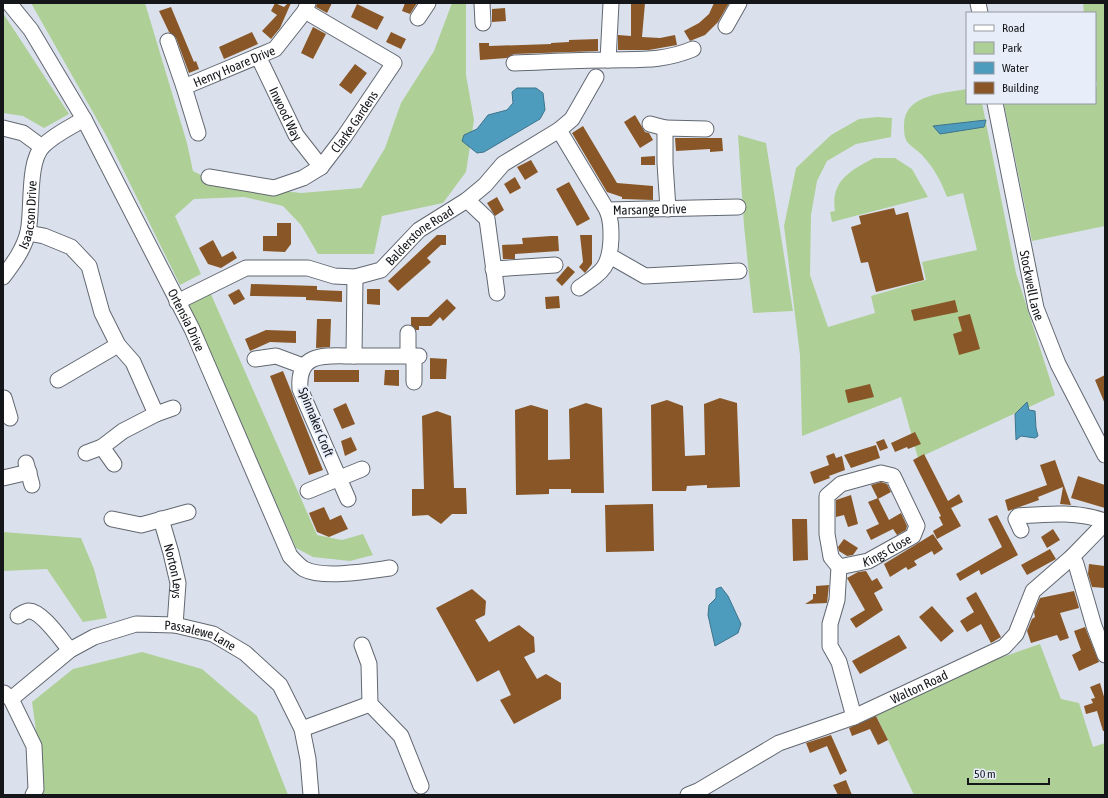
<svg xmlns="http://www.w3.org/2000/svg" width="1108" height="798" font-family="'Asap Condensed',sans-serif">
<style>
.green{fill:#aed097}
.water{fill:#4e9cbd;stroke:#3d748c}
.building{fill:#895727}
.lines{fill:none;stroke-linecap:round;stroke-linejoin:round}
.minor-casing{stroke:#626871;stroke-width:17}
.minor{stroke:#fff;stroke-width:15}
.labels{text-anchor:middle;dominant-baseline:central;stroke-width:4;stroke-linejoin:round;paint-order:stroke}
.street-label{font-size:13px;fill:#14161a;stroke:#e8eef9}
</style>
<rect width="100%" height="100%" fill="#dbe1ec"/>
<path class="green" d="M31,3H145L187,143L193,171L217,183L301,193L361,188L385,148L401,103L434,51L452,3H466V75L474,120L466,172L443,203L382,216L374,254H318L301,225L283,206L244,197L194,199L175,216L201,274L180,285L107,137Z
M1083,3H1105V226L1032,241L1004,104L1095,103V87L1097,86L1095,73V13H1084Z
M3,13L69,114L44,128L23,116L3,113Z
M967,89V103H982L1016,273L1055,395L918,458L901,397L802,436L800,355L784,226L796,168L831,135L859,119L877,117L892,118L891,137L856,144L827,161L817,181L811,215L810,275L828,327L875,313L871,296L926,280L922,262L977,250L963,193L947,197C941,181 934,168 922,155C918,151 912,147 908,143C904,138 904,131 904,125C904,94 945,93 967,89Z
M738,135L766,143L793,311L753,313L744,226Z
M874,158H895L912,169L928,197L832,222L830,212L835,211C830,181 851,170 874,158Z
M210,292L317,535L342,540L363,534L373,555L350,561L313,557L296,548L188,303Z
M3,532L81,538L94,569L107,618L83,622L47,569L3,571Z
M1040,644L1061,699L1079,703L1093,747L1105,743V795H914L876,715L945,677Z
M142,652L202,669L257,716L288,795H43L44,788L32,702L73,669Z"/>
<path class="water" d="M517,88H536L543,93L545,110L540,119L484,152L477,153L462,141L464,135L477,129L488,115L507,110L513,103L512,92Z
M986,120L984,127L940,134L933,126Z
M1027,402L1029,410L1035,411L1036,428L1038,436L1035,438L1021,436L1016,440L1015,414Z
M721,587L728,596L741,624L738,633L715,646L708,615L709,605L716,598V589Z"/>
<path class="building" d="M275,3L284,7L288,3H291L280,28L271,39L262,31L277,15L271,11Z
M317,3H332L327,13L316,7Z
M405,3H417L410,14L402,11Z
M631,3H645L642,37L660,38L675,35L677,45L649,50H618V35L631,36Z
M714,3H729L718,22L705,35L690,41L684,31L699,23L709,14Z
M357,4L384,17L377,30L351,17Z
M171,7L194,62L196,61L199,69L189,73L176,38L169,32L159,11Z
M505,8L506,21L492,22V9Z
M313,27L326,34L313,59L301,53Z
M252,32L258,44L224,59L219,47Z
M391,32L406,39L401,49L386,42Z
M598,39V51L514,54L507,58L480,60L479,43H489V46L551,44V43L569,42V40Z
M355,64L367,73L351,94L339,85Z
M635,115L645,132L649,133L653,140L640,148L624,122Z
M583,126L617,183L653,186V200L622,199V197L607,192L572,133Z
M675,138H722L723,151L710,152V149L676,151Z
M655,156V165H641V157Z
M531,160L538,172L525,180L517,167Z
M515,177L521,188L510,194L504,184Z
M569,182L590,219L577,226L556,189Z
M497,197L504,210L495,216L487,203Z
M894,208L896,215L908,212L924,280L876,292L868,262L861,263L851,227L861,224L859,216Z
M277,223H291V244L285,252L263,251V236H277Z
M437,235H446V245H441L427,258L431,262L398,291L388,281Z
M580,235H592V264L585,273L579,267L583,262Z
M551,236H558L559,251L515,254V259H503L502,245L523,244L522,238Z
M213,240L222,257L233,251L237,258L221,268L208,264L199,248Z
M568,266L575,272L562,286L556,280Z
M251,284L317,286V290L342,291V302L306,300V297L250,296Z
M239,289L245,299L234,305L228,295Z
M367,289H380V305L367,304Z
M559,296L560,308L546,309L545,297Z
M447,299L456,308L443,321L440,317L431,326H419V330H416L411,325V317H428Z
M955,300L958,312L914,321L911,310Z
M970,314L980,349L959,355L953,334L962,331L958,317Z
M317,319H331L330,347L316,348Z
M266,330L296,331V343L270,342L250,351L245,339Z
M430,358L447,359L446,379H430Z
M314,370H359V382H314Z
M385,370H399V386L384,385Z
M283,371L323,470L309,475L270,376Z
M1105,375V404L1095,380Z
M870,384L874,397L848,403L845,390Z
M720,398L737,403L740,487L707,488V485L687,486L686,491H652L651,405L667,400L683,406L685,456L705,455L704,404Z
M346,403L355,424L342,429L333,409Z
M586,403L602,408L604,493H571V489H549V494L516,495L515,410L531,405L548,410V460L570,459L569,409Z
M437,411L451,416L454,488H466L467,514H452L441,524L428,515L412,516V489H424L422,416Z
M915,432L921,444L908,449L907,447L895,452L891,443Z
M351,437L357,450L345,456L341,441Z
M884,439L888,448L880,451L876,442Z
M876,445L880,458L851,468L844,455Z
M834,453L836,458L842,456L845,470L829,476L830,478L814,484L810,472L829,465L826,456Z
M924,454L948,501L959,494L963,502L951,508L961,526L937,539L933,531L943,525L939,517L941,516L913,460Z
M1055,460L1071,505L1060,504L1063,487L1038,497L1039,500L1008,511L1005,500L1047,485L1040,465Z
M1078,476L1105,485V508L1071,498Z
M881,482L887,484L891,492L878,499L871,485Z
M851,495L858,524L848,527L844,515L836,517V500Z
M878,498L889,520L901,513L907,526L906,530L897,535L893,529L871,540L866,530L879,524L868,502Z
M653,504L654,551L606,552L605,505Z
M324,507L330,520L341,515L348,529L329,537L317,532L309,513Z
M997,515L1018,555L981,575L979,570L960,581L956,574L1002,547L988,519Z
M792,519H807L808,560L793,561Z
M1053,529L1060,540L1047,548L1041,537Z
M933,534L943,549L934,555L932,551L914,561L917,565L908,570L906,567L890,577L884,564Z
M844,539L858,548L853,555L847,556L839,551L838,547Z
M1050,549L1056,559L1027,575L1021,565Z
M1089,564L1105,566V588L1092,587L1088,574Z
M866,571L872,581L877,578L883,588L874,593L883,610L856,628L850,619L865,610L847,578L858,572Z
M829,585L827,603L805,604L813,599V594H816V586Z
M472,589L486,601L485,615L475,620L489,642L519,625L534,637L535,652L524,657L537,679L546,674L561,683V699L514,724L500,700L511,695L499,670L477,682L436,608Z
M1074,591L1079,608L1060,613L1069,638L1060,641L1057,635L1031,643L1027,631L1032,619L1035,617L1034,612L1040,598Z
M976,592L1001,637L991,643L981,624L967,632L960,621L974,612L966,598Z
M932,606L954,631L941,642L919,617Z
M1085,627L1099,662L1079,671L1072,655L1081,650L1074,631Z
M899,635L907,648L860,674L852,661Z
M1100,683L1105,700V731H1103L1097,711L1086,714L1084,706L1093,703L1091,699L1095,698L1090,687Z
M876,716L888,740L878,745L870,729L852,736L849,728Z
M831,735L847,771L840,775L827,746L810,753L806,743Z
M846,780L852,795H838L833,785Z"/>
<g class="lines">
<defs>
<g id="minor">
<path id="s1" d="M9,3L31,30L84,119L192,329L290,556C294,560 299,566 304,569C323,579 369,571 390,568"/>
<path d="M482,3L483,23"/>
<path d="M978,3L980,13"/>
<path d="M418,18L428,3"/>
<path d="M726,26L739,3"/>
<path id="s2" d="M168,41L184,87L275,49L305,11L308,3"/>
<path id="s3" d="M258,56L296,135L321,167"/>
<path d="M608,60L611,3"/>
<path d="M514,63C545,62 575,60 606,60C638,59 662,62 693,49"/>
<path d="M184,87L198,133"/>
<path id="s4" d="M995,103L1036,308L1058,364L1105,455"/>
<path d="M650,124L665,128"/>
<path d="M3,128L23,133L42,147"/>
<path id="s5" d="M559,130L607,210L738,207"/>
<path id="s6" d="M209,177L274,188L303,178L321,167L344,137L394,63L305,11"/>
<path d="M467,200L487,219L497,293"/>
<path d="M668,209L665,163V128L706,129"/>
<path d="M28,233L44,236L71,247L89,266L102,313L118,345L133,362L156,414L123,431L102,447L86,453"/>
<path d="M610,256L645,276L739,271"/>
<path d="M493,269L555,265"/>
<path id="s7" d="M3,277C13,264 24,249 28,232C33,210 27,162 43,146C55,134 71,127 84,119"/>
<path d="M579,288C602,272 610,268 611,238C611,228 611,220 607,210"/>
<path id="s8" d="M177,302L246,268H308L334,276L355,277L381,270L419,230L467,200L485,185L503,164L559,130L572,119L596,77"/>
<path d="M408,333V356"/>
<path d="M354,356H419"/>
<path d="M414,356V382"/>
<path d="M255,359L276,356L303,366"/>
<path d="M58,380L118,345"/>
<path d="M4,398L10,418"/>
<path d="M156,414L173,408"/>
<path d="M102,447L114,464"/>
<path d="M26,463L32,485"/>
<path d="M3,478L29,472"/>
<path d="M308,491L362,469"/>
<path d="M348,499L300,389C297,351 326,356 354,356L355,277"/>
<path d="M112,519L141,525L188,512"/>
<path id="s9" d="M161,519L171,553L178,583L175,625"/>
<path d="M1021,530L1016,519L1018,516C1047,514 1077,511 1105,521"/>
<path d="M1072,557L1076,564L1094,626L1105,655"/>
<path id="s10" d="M839,567L868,561L913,536L917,526L893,476L881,473L841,484L827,496V534L831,557L839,567L837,600L830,624V646L839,662L854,717"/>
<path d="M18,616C21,614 25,611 29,611C42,611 62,641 70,650"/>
<path d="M362,645L369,664L370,704L401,736L421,786"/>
<path d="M4,693L11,699L34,746L36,789L33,795"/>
<path id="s11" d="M11,699L70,650L94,637L136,624L175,625L213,634L245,653L280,685L302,729L308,759L311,795"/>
<path d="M302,729L370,704"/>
<path id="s12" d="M688,795L698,791L779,743L854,717L1004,647L1016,634L1033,591L1072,557L1105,523"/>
</g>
</defs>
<use href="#minor" class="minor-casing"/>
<use href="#minor" class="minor"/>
</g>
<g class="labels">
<g class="street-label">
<text stroke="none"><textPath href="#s2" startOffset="103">Henry Hoare Drive</textPath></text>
<text stroke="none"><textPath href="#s3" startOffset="64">Inwood Way</textPath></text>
<text stroke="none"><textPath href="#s6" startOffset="174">Clarke Gardens</textPath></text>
<text stroke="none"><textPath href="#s5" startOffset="136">Marsange Drive</textPath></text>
<text stroke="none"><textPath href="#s7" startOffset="69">Isaacson Drive</textPath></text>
<text stroke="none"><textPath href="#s8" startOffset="266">Balderstone Road</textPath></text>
<text stroke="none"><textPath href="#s4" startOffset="186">Stockwell Lane</textPath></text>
<text stroke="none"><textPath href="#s1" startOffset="364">Ortensia Drive</textPath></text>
<text transform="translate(316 422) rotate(68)">Spinnaker Croft</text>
<text stroke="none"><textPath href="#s10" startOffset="51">Kings Close</textPath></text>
<text stroke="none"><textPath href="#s9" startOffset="54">Norton Leys</textPath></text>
<text stroke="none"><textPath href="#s11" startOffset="214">Passalewe Lane</textPath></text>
<text stroke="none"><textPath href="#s12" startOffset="256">Walton Road</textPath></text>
</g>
</g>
<rect width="1108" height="798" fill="none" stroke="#14161a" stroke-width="8"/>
<rect x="966" y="12" width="130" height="92" fill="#e8eef9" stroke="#9398a0"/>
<rect x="974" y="25" width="20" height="6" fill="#ffffff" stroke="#9398a0"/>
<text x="1002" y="32" font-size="12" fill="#14161a">Road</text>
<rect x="974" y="42" width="20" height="12" fill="#aed097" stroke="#9398a0"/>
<text x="1002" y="52" font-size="12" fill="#14161a">Park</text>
<rect x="974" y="62" width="20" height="12" fill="#4e9cbd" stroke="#9398a0"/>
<text x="1002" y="72" font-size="12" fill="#14161a">Water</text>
<rect x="974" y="82" width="20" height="12" fill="#895727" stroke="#9398a0"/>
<text x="1002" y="92" font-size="12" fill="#14161a">Building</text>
<path d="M968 778v6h81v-6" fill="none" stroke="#14161a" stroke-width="2"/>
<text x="974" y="778" font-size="12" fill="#14161a" stroke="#e8eef9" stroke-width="3" paint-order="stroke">50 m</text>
</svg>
